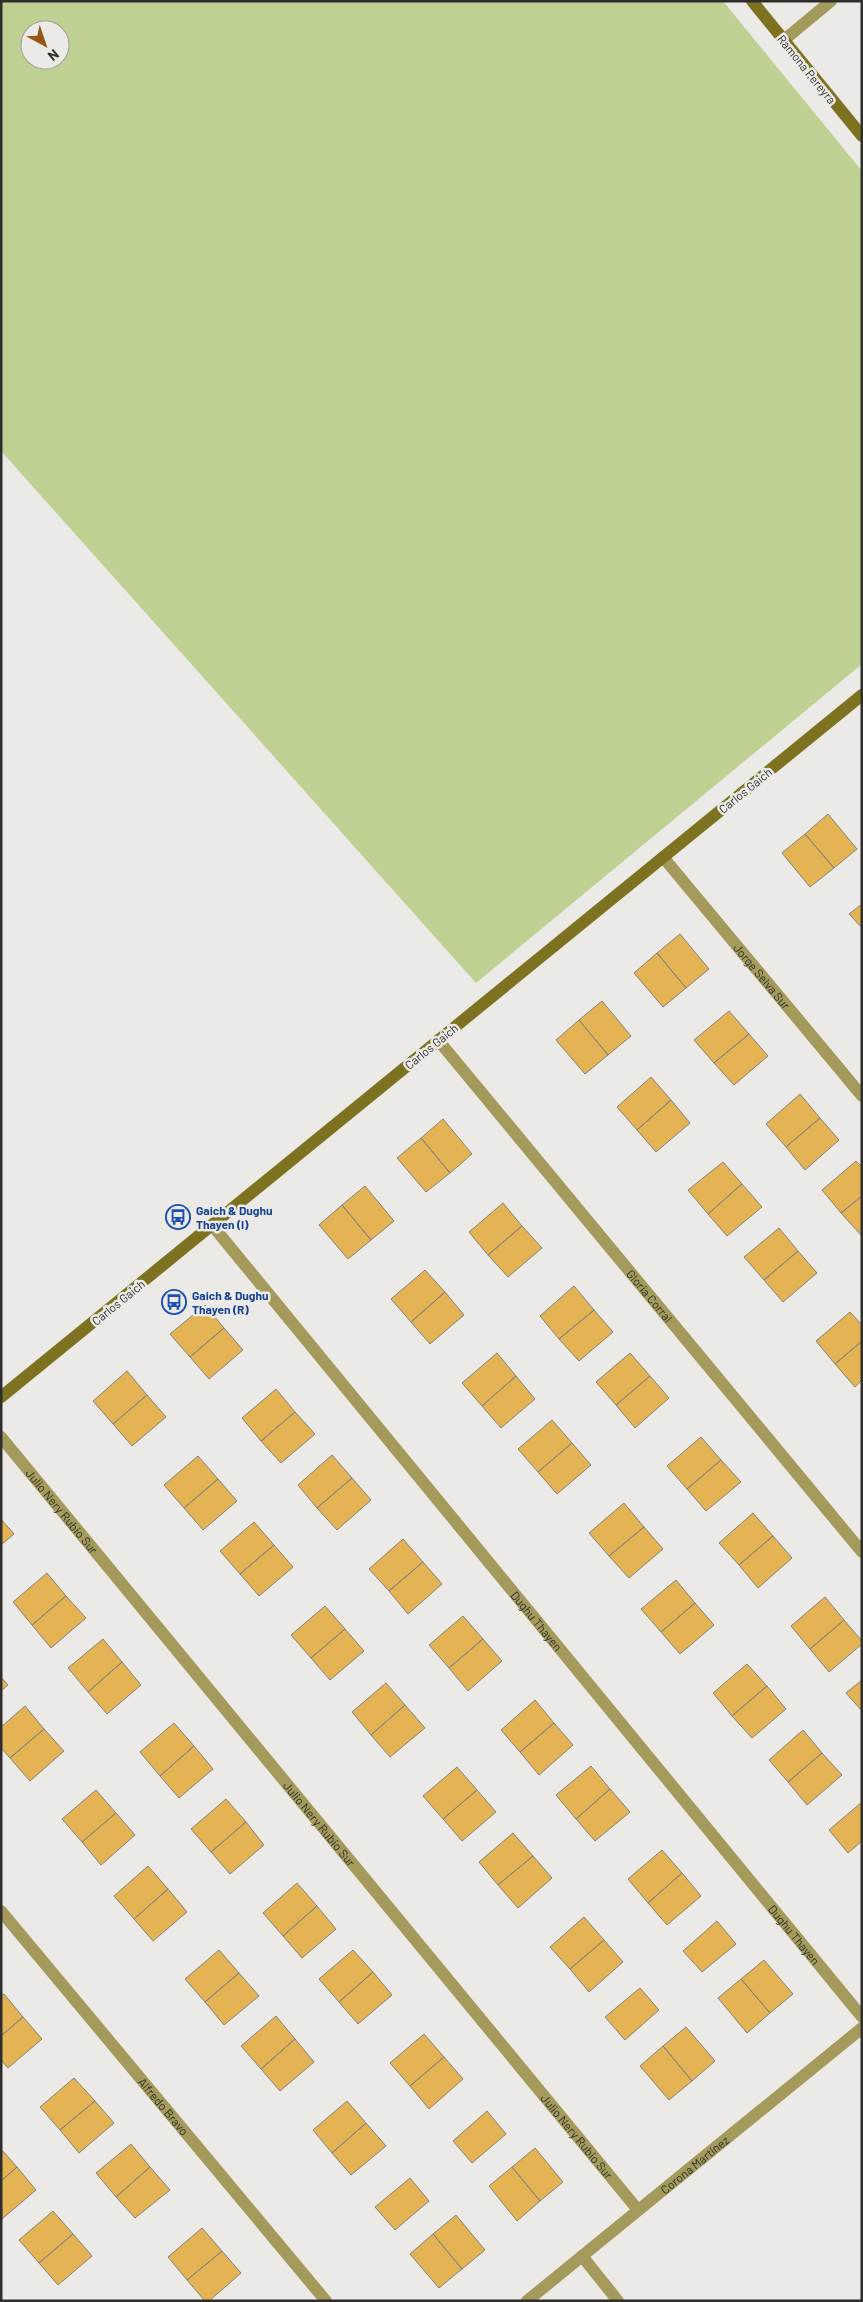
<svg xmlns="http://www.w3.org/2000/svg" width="863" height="2302" font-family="Barlow,sans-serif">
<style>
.green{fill:#bed193;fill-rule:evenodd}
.building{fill:#e3b354;stroke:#84827e}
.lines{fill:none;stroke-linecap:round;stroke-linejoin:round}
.street{stroke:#a39a5b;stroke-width:12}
.secondary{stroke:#7d7220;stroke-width:12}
.labels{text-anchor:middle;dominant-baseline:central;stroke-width:5;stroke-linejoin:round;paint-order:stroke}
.street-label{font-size:12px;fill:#2f2e2c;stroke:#eceae6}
.transit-label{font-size:12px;font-weight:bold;fill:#164399;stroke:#eceae6;text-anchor:start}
</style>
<rect width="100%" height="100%" fill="#eceae6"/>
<path class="green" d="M1,1H723L862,171V664L476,983L1,451ZM30,30H60V60H30Z"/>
<path class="building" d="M828,814L857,849L834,868L805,834Z
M805,834L834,868L810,887L782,853Z
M862,904V928L849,914Z
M680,934L709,969L686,988L657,953Z
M657,953L686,988L663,1007L634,973Z
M602,1001L631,1036L608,1055L579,1020Z
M729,1011L749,1034L714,1063L694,1040Z
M579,1020L608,1055L585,1074L556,1040Z
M749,1034L768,1056L734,1085L714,1063Z
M651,1077L671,1100L637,1130L617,1107Z
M800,1094L820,1118L786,1147L766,1124Z
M671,1100L690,1123L656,1152L637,1130Z
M820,1118L839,1140L805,1170L786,1147Z
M443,1119L472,1154L450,1173L421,1138Z
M421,1138L450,1173L426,1192L397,1158Z
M856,1161L862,1167V1196L841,1213L822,1190Z
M723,1162L742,1184L708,1214L688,1190Z
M742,1184L762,1207L727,1236L708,1214Z
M365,1186L394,1221L371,1240L342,1205Z
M862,1196V1234L861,1235L841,1213Z
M503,1203L522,1226L488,1255L469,1232Z
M342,1205L371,1240L348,1259L319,1225Z
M522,1226L542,1248L508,1277L488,1255Z
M779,1228L798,1251L764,1280L744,1257Z
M798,1251L817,1273L783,1302L764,1280Z
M425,1270L445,1292L411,1322L391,1299Z
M574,1286L594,1310L559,1339L540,1316Z
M445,1292L464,1315L430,1344L411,1322Z
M205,1305L224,1328L190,1357L170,1334Z
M594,1310L613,1332L579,1361L559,1339Z
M850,1312L862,1325V1341L835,1364L816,1341Z
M224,1328L243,1350L209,1379L190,1357Z
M862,1341V1380L855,1387L835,1364Z
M497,1353L516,1376L482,1406L462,1383Z
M630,1353L650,1376L616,1405L596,1382Z
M127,1371L147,1395L113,1424L93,1401Z
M516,1376L535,1399L501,1428L482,1406Z
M650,1376L669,1398L635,1428L616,1405Z
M276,1389L295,1412L261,1441L242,1418Z
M147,1395L166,1417L132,1446L113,1424Z
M295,1412L315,1434L281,1463L261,1441Z
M552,1420L572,1443L538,1472L518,1449Z
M701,1437L721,1460L687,1489L667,1466Z
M572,1443L591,1465L557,1494L538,1472Z
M332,1455L352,1478L317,1508L298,1485Z
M198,1456L218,1479L184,1508L164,1485Z
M721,1460L741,1482L706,1511L687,1489Z
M352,1478L371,1500L337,1530L317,1508Z
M218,1479L237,1501L203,1530L184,1508Z
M624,1503L644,1527L609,1556L589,1533Z
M753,1513L773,1536L739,1565L719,1543Z
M1,1519L14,1534L1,1545Z
M254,1522L274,1545L240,1574L220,1551Z
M644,1527L663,1549L629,1578L609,1556Z
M773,1536L792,1558L758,1588L739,1565Z
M403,1539L423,1562L389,1591L369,1569Z
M274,1545L293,1567L259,1596L240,1574Z
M423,1562L442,1584L408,1614L389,1591Z
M47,1573L66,1596L32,1625L13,1602Z
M676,1580L695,1603L661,1632L641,1609Z
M66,1596L86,1618L51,1648L32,1625Z
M825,1597L844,1620L810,1649L791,1626Z
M695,1603L714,1625L680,1654L661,1632Z
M325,1606L345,1629L311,1658L291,1635Z
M463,1616L483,1639L449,1668L429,1645Z
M844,1620L862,1641V1644L829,1672L810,1649Z
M345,1629L364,1651L330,1680L311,1658Z
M103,1639L122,1662L88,1692L68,1668Z
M483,1639L502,1661L468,1691L449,1668Z
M122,1662L141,1685L107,1714L88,1692Z
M747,1664L767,1686L732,1716L713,1693Z
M1,1677L8,1685L1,1691Z
M862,1680V1711L846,1693Z
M386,1683L405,1705L371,1735L352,1712Z
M767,1686L786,1709L752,1738L732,1716Z
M535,1700L554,1723L520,1752L501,1730Z
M405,1705L425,1728L390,1757L371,1735Z
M25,1706L44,1729L10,1758L1,1748V1727Z
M174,1723L194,1746L160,1776L140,1752Z
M554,1723L573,1745L539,1775L520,1752Z
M44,1729L64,1751L30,1781L10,1758Z
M803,1730L822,1753L788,1782L769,1760Z
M194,1746L213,1769L179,1798L160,1776Z
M822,1753L842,1775L807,1805L788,1782Z
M591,1766L610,1789L576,1819L556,1795Z
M457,1767L477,1790L443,1819L423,1796Z
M610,1789L630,1812L595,1841L576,1819Z
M96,1790L116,1813L82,1842L62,1819Z
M477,1790L496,1812L462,1841L443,1819Z
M226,1799L246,1822L211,1852L191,1829Z
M862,1802V1841L848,1853L829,1830Z
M116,1813L135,1835L101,1865L82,1842Z
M246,1822L264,1845L230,1874L211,1852Z
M513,1833L533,1856L498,1885L479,1862Z
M662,1850L682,1873L648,1903L628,1879Z
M533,1856L552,1878L518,1908L498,1885Z
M148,1866L168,1889L134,1919L114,1896Z
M682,1873L701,1896L667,1925L648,1903Z
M297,1883L317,1906L283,1936L263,1913Z
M168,1889L187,1912L153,1941L134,1919Z
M317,1906L336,1929L302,1958L283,1936Z
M584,1917L604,1940L570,1969L550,1947Z
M717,1921L736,1944L702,1972L683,1951Z
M604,1940L623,1962L589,1992L570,1969Z
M219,1950L239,1973L205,2002L185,1979Z
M353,1950L373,1972L339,2002L319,1979Z
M764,1960L793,1994L770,2013L741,1979Z
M373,1972L392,1995L358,2024L339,2002Z
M239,1973L259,1996L224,2025L205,2002Z
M741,1979L770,2013L747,2033L718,1998Z
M640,1988L659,2010L625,2040L605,2017Z
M4,1994L23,2017L1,2036V1996Z
M276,2016L295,2039L261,2069L241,2046Z
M23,2017L42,2039L8,2068L1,2060V2036Z
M686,2027L715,2061L692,2081L663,2046Z
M424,2034L444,2057L410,2086L390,2063Z
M295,2039L314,2062L280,2091L261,2069Z
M663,2046L692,2081L669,2100L640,2066Z
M444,2057L463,2079L429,2109L410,2086Z
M74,2078L95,2101L60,2130L40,2107Z
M95,2101L114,2123L79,2153L60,2130Z
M347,2101L366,2123L332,2153L313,2130Z
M487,2111L506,2134L472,2163L453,2141Z
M366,2123L386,2146L351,2175L332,2153Z
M131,2144L150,2167L116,2197L96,2173Z
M535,2148L563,2182L540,2201L512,2167Z
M1,2149L17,2167L1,2181Z
M17,2167L36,2190L2,2219L1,2181Z
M150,2167L170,2190L135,2218L116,2197Z
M512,2167L540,2201L517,2221L489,2186Z
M410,2178L429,2201L395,2230L375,2207Z
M53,2211L73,2234L39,2263L19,2240Z
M456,2215L485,2250L462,2269L433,2234Z
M202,2228L222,2251L187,2280L168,2257Z
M73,2234L92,2256L58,2285L39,2263Z
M433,2234L462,2269L439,2288L410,2254Z
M222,2251L241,2273L209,2301H205L187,2280Z"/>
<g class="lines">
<g class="street">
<path d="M784,40L831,1"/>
<path id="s1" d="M663,857L862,1096"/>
<path id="s2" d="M438,1040L862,1552"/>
<path id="s3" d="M212,1225L862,2017"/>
<path id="s4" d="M1,1437L638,2210"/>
<path id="s5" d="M1,1911L326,2301"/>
<path d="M582,2256L618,2301"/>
<path id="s6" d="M527,2301L862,2028"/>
</g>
<path class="secondary" d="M752,1L862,136
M1,1397L862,695"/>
</g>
<defs>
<symbol id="bus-ring" viewBox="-11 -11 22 22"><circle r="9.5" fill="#eceae6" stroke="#1a4fb4" stroke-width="1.5"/><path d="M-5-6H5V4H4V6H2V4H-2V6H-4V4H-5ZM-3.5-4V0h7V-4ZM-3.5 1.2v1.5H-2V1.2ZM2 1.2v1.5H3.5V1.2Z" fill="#1a4fb4"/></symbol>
</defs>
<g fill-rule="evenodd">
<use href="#bus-ring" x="164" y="1203" width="28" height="28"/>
<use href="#bus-ring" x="160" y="1288" width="28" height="28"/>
</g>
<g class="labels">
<g class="street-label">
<text transform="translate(807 69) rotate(51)">Ramona Pereyra</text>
<text transform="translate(745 790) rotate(-39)">Carlos Gaich</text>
<text stroke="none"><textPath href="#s1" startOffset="155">Jorge Selva Sur</textPath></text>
<text transform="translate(431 1046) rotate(-39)">Carlos Gaich</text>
<text stroke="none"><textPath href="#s2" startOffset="332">Gloria Corral</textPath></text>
<text transform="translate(118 1302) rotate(-39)">Carlos Gaich</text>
<text stroke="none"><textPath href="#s4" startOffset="96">Julio Nery Rubio Sur</textPath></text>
<text stroke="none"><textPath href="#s3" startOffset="512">Dughu Thayen</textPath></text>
<text stroke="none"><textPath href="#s4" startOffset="501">Julio Nery Rubio Sur</textPath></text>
<text stroke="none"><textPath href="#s3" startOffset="918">Dughu Thayen</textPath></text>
<text stroke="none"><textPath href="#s5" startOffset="254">Alfredo Bravo</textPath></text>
<text stroke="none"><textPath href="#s4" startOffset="906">Julio Nery Rubio Sur</textPath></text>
<text stroke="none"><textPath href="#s6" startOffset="216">Corona Martínez</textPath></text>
</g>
<g class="transit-label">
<text x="196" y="1210">Gaich &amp; Dughu<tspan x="196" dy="14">Thayen (I)</tspan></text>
<text x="192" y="1295">Gaich &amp; Dughu<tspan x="192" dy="14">Thayen (R)</tspan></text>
</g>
</g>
<rect width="863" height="2302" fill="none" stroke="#2f2e2c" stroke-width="5"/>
<g transform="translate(45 45) rotate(140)"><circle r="24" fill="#eceae6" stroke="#a09f9c"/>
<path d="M0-4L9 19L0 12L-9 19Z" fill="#945719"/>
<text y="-8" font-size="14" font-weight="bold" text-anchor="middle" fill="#2f2e2c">N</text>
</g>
</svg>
